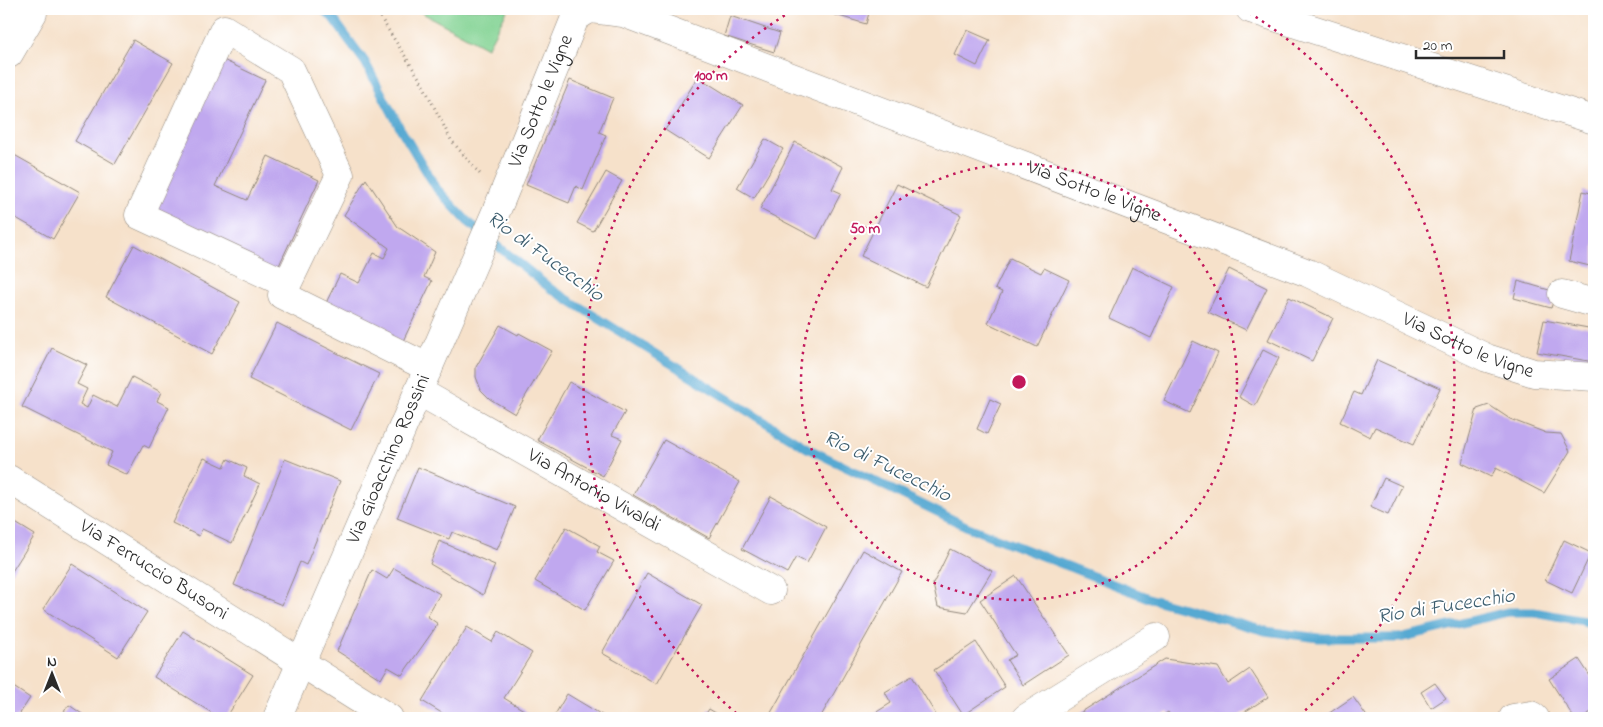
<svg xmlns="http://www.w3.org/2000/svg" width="1603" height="727" font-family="'Indie Flower',sans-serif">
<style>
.green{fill:#82d393;stroke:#567f5f}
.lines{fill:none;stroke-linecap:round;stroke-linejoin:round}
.stream{stroke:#56a9d2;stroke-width:9}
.building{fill:#c0a8ef}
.minor-casing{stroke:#90867a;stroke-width:29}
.major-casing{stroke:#90867a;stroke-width:29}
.path{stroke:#90867a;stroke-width:3;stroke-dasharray:1 4;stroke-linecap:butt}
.minor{stroke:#fff;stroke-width:28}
.major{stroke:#fff;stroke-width:28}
.ring{fill:none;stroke:#c2185b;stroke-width:2.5;stroke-dasharray:2.5 5}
.labels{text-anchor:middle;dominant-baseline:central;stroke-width:4;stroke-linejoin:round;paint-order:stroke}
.street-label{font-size:20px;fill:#2b2b2b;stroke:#fff}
.water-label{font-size:21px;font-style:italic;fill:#3c5d6e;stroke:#fff}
.centre{fill:#c2185b;stroke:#fff;stroke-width:2.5}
.ring-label{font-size:15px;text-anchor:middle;font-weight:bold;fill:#c2185b;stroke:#fff;stroke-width:4;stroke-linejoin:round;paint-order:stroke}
</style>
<rect width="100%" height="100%" fill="#fff"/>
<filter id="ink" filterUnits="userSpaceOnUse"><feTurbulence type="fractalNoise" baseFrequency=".02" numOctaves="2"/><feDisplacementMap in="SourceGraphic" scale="10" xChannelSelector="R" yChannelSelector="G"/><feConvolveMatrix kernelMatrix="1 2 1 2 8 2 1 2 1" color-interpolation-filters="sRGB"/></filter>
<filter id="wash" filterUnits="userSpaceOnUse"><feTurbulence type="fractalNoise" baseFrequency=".0096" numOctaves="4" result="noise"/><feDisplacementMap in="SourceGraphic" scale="20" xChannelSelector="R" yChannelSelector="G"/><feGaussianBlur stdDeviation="1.12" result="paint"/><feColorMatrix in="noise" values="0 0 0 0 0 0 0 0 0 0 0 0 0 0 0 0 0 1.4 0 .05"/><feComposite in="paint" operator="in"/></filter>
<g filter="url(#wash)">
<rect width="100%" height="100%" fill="#f6e1ca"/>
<path class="green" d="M415,9H508L487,48Z"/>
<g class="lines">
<path class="stream" d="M322,9L332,17L365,62L400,128L437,189L467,221L551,289L807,448L968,527L1151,599L1265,631L1319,638H1399L1507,612H1534L1584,621L1594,625"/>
</g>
<g id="blocks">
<path class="building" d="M815,9H870L866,24Z
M730,16L780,33L774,52L724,36Z
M967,30L990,40L977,66L955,55Z
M133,40L173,63L115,164L75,141Z
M217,57L265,80L215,186L247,200L268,156L319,180L275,274L144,213Z
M698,77L743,105L709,158L665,130Z
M570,80L613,98L599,132L606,135L583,190L576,186L569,203L526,185Z
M765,139L783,149L754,198L737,188Z
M795,142L843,167L832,189L841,193L817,239L760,209Z
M9,152L80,192L53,239L9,214Z
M606,172L622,181L593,231L577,223Z
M366,179L398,227L435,252L424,277L432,281L402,343L325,305L340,274L359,283L374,253L384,258L389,248L344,215Z
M897,184L961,215L926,287L861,256Z
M1583,191L1594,194V267L1569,261Z
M134,245L240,302L212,354L106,297Z
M1010,258L1041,273L1044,268L1069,280L1037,347L988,323L1002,292L995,289Z
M1132,267L1174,287L1151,338L1109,318Z
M1229,269L1267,288L1246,330L1208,312Z
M1518,281L1556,292L1551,308L1514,298Z
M1289,297L1333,318L1312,361L1268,340Z
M1544,320L1594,329V362L1537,352Z
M277,323L379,374L351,430L249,379Z
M500,325L518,335L519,333L552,351L515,414L490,399L481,390L476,377V367Z
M1193,341L1218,353L1190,413L1164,401Z
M52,348L87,365L77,384L87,389L80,404L87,408L93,395L117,407L132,377L161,392L157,401L169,407L149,448L143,445L127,475L106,465L112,452L22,407Z
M1263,350L1279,358L1255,406L1239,397Z
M1377,360L1440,388L1414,444L1375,427L1370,437L1340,422L1354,392L1361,395Z
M569,382L625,412L612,435L622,439L603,476L537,440Z
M990,399L1001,404L987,434L977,429Z
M1489,405L1510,419L1546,433L1561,434L1570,451L1544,493L1496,468L1491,477L1462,463L1477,409Z
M664,440L740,482L709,538L633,495Z
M204,458L224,467L228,459L247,468L244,476L260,484L232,543L202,529L199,536L172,523Z
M285,459L340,481L306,565L300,562L282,605L234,585Z
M418,467L515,507L497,550L452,532L449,539L397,518Z
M1384,478L1402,486L1388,515L1370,507Z
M771,496L826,527L807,563L796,557L787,573L742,549Z
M9,519L35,535L9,576Z
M566,527L600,546L597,552L614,561L585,610L535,581Z
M1564,540L1591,553L1572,593L1545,580Z
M439,541L495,565L483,595L430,564Z
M950,549L992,571L967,612L938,607L933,584Z
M863,550L902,572L820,718H768Z
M72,564L147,612L118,657L43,609Z
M394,568L440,594L427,616L438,624L402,675L388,667L381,679L337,651L372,570L387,579Z
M647,573L702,605L657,684L602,653Z
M1016,576L1069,655L1023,685L1007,660L1016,655L980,600Z
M467,627L492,642L498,632L532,653L504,698L537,718H450L422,701Z
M183,631L253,675L226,718H220L154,677Z
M976,642L1005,687L963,715L934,670Z
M1165,659L1218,667L1228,684L1250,669L1268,697L1235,718H1172L1168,712L1159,718H1072Z
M1579,659L1594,682V710L1582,718H1574L1549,679Z
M912,676L938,718H878L875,713L891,703L885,692Z
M1435,683L1446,698L1431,708L1421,692Z
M9,684L30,698L17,718H9Z
M567,694L607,718H553Z
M1353,697L1368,718H1322Z
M69,705L88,718H59Z
M709,709L724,718H703Z"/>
</g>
</g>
<g filter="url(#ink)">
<use href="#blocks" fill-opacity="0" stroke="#90867a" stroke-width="1"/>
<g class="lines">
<defs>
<g id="minor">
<path id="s1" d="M591,9L623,13L1308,273L1487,358L1534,373L1594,377"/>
<path d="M9,54L33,13L25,9"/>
<path d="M287,284L139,215L224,29L291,70L340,175L282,295L429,368"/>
<path d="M1562,294L1594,303"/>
<path id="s2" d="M418,391L771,591"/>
<path id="s3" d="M9,479L389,718"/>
<path id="s4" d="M277,718L501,200L575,18L589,9"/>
<path d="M1026,718L1156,637"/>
<path d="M1513,718L1531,715L1535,718"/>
</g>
<path id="major" d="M1250,9L1594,120"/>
</defs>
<use href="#minor" class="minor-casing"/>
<use href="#major" class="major-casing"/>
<path class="path" d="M375,9L421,81L451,140L480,174"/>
<use href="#minor" class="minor"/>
<use href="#major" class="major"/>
</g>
</g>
<g class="ring">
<circle cx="1019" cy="382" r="218"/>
<path d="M742 718A435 435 0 0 1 795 9M1243 9A435 435 0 0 1 1296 718"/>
</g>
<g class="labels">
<g class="street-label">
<text stroke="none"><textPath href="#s4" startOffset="671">Via Sotto le Vigne</textPath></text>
<text stroke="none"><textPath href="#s1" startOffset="536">Via Sotto le Vigne</textPath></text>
<text stroke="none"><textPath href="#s1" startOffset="941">Via Sotto le Vigne</textPath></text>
<text stroke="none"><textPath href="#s4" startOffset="282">Via Gioacchino Rossini</textPath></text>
<text stroke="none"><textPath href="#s2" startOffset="202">Via Antonio Vivaldi</textPath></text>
<text stroke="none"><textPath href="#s3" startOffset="171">Via Ferruccio Busoni</textPath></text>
</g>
<g class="water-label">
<text transform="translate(545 257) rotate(36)">Rio di Fucecchio</text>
<text transform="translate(887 467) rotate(26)">Rio di Fucecchio</text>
<text transform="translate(1446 607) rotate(-9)">Rio di Fucecchio</text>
</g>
</g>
<circle cx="1019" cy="382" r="8" class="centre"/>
<g class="ring-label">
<text x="711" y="80">100 m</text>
<text x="865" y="233">50 m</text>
</g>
<rect width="1603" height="727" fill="none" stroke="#fff" stroke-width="30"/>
<g transform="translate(52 674)" stroke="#ffffff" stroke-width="4" paint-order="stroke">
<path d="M0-4L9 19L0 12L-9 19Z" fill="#2b2b2b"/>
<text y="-8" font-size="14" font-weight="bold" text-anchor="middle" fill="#2b2b2b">N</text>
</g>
<path d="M1416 50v8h88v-8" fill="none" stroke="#2b2b2b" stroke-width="2.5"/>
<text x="1423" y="50" font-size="15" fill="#2b2b2b" stroke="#ffffff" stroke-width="4" paint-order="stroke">20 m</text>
</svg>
